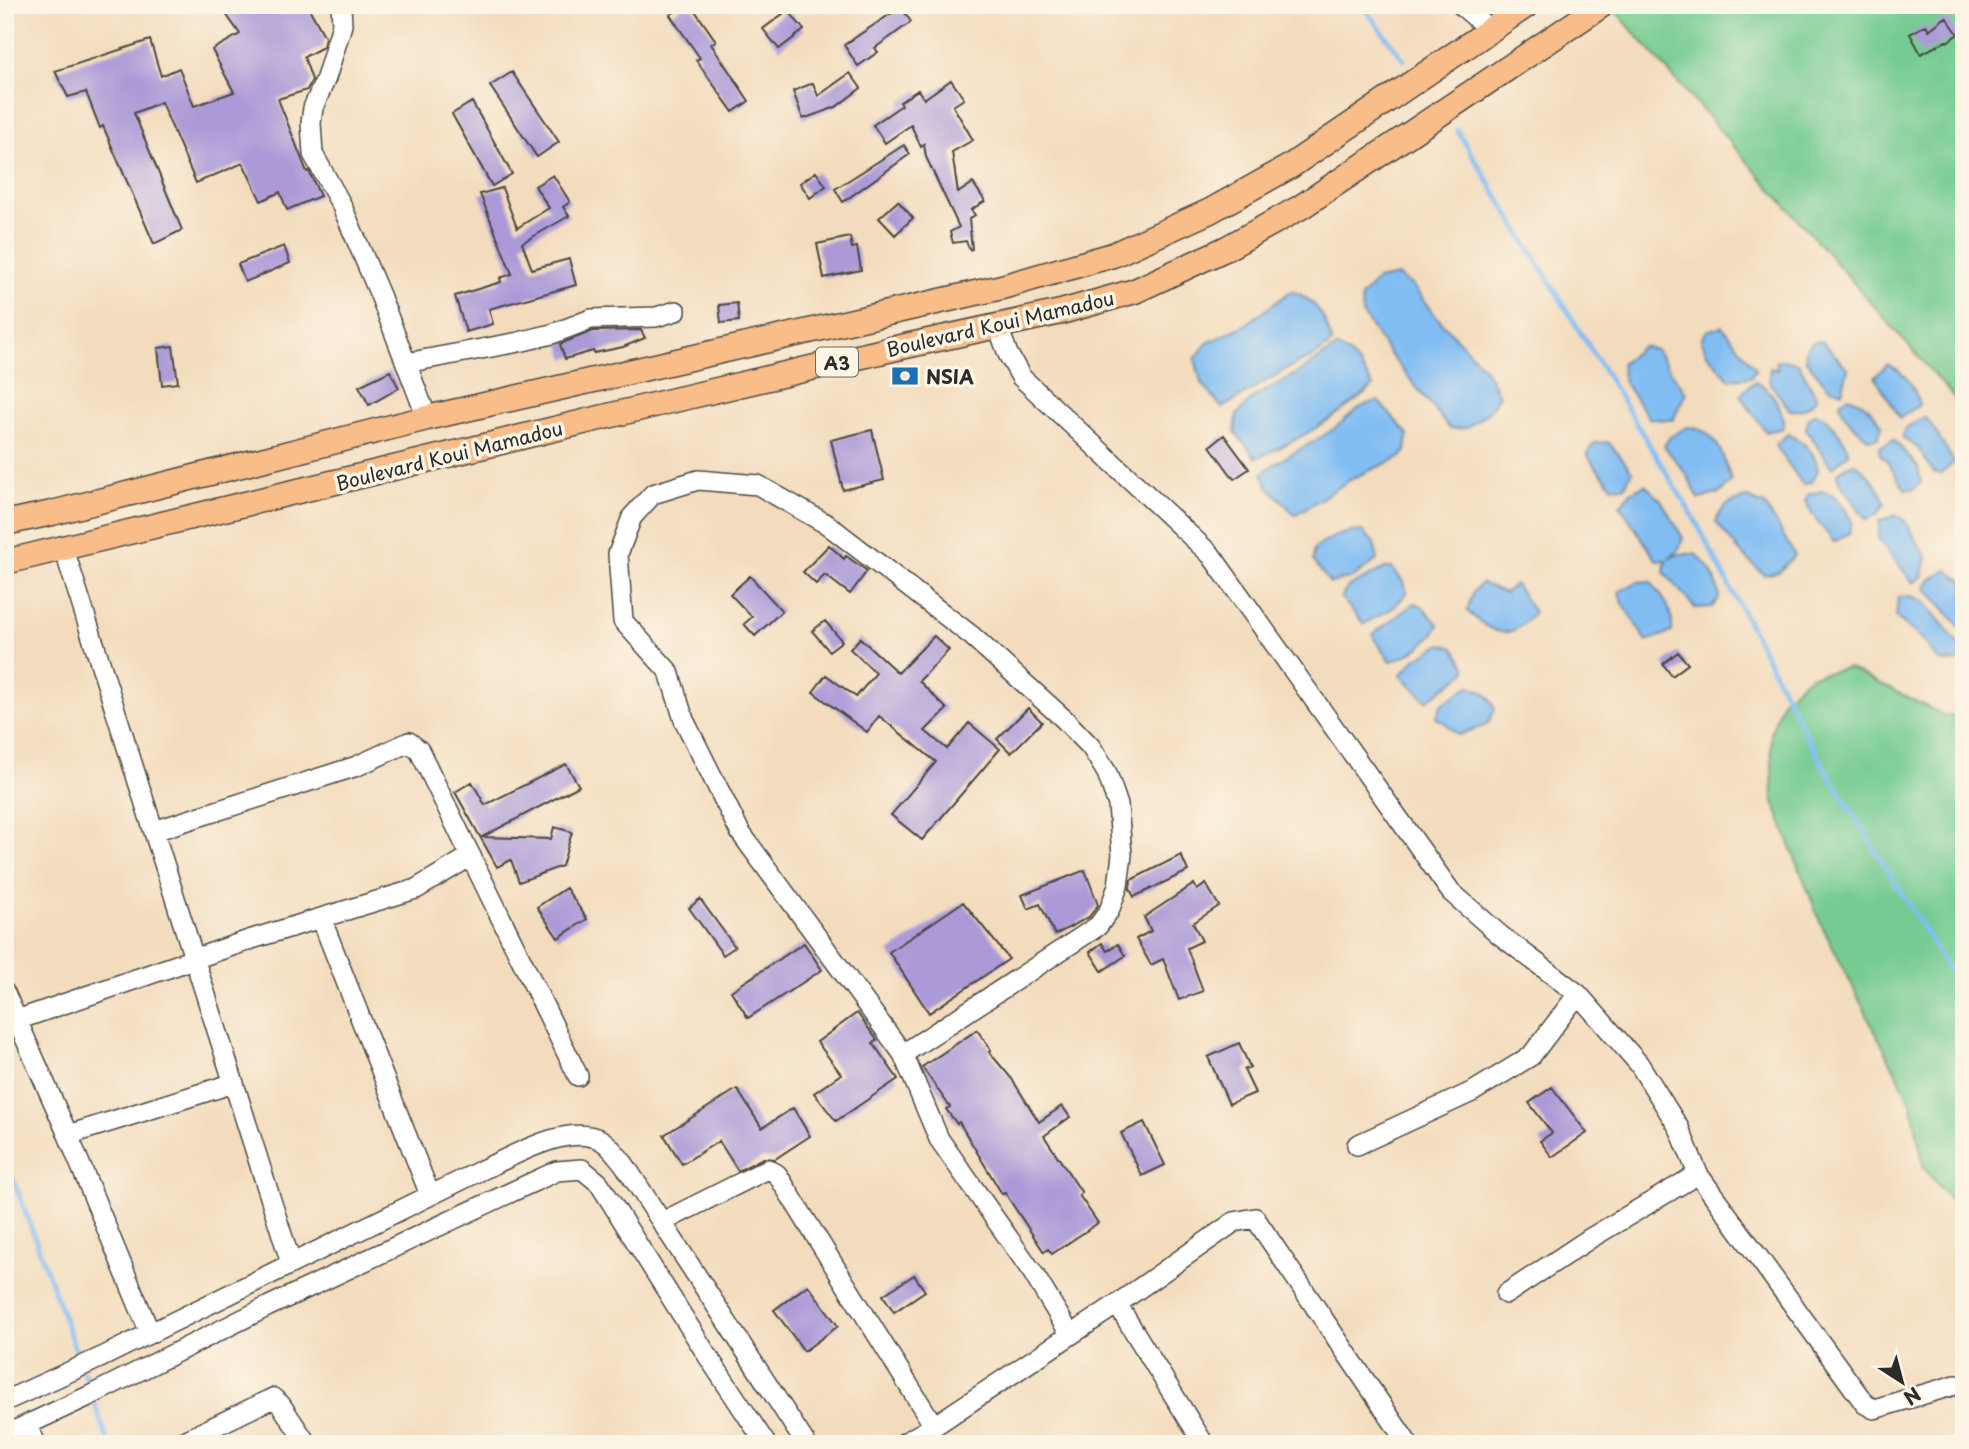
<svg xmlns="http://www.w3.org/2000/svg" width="1969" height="1449" font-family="'Playpen Sans',sans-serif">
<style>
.green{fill:#74cb91;stroke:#507b5e;stroke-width:2}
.water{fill:#81bdf3;stroke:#56748f;stroke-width:2}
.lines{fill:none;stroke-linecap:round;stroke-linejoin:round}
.stream{stroke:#81bdf3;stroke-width:5}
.building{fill:#ab9ad7}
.minor-casing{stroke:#494641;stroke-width:22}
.major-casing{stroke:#494641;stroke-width:27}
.minor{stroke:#fff;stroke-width:19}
.major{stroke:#f8bd89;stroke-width:24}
.labels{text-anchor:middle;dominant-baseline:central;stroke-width:7;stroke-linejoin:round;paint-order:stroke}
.shield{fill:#fcf5e5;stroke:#6a6863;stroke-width:2}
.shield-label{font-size:18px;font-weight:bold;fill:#2b2b2b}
.street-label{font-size:19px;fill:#2b2b2b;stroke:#fcf5e5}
.poi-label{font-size:19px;font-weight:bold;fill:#2b2b2b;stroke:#fcf5e5;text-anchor:start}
</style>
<rect width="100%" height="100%" fill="#fcf5e5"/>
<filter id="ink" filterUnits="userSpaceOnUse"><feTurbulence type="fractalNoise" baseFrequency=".0143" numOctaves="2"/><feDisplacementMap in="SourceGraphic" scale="14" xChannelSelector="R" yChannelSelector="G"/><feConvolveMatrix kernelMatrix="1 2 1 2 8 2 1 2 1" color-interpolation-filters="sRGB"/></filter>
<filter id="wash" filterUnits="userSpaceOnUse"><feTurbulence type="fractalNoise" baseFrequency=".00686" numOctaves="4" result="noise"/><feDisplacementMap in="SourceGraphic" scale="28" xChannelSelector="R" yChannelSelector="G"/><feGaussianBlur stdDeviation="1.57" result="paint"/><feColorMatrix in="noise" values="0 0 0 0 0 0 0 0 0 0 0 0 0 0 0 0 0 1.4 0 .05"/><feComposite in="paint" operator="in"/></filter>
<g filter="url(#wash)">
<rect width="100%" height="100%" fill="#f3dcbd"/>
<path class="green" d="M1610,5H1964V409Z
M1848,668L1943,715L1964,716V1217L1924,1168L1911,1102L1821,924L1773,801L1771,732L1783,699L1810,676Z"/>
<path class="water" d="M1398,276L1413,286L1433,313L1485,369L1499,395L1490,410L1467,428L1450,429L1388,352L1362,313L1361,297L1377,280Z
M1291,291C1318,300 1325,317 1332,343L1315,356L1288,368L1222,408L1201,382L1195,359L1207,343L1245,325Z
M1722,326L1756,369L1751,377L1729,379L1706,352L1701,339L1707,331Z
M1822,341L1848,369L1842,392L1828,387L1805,359L1807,347L1813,342Z
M1643,346L1656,350L1686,393L1673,420L1650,419L1624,382L1621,364Z
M1337,347C1356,356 1363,370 1373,387C1337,417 1300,440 1256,458L1235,432L1237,415L1255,396L1296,374Z
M1782,360L1798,363L1817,398C1809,407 1803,412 1790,410L1769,381L1770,368L1777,370L1776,362Z
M1888,364C1904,372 1916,387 1919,405L1900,418L1875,377Z
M1755,381C1773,390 1783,408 1784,428L1766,432L1740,395Z
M1848,397C1865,402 1872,410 1882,425L1878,438L1869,439C1857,429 1842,418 1840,402Z
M1378,401L1408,434L1406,451L1401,457L1355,477L1295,515L1268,486L1262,473C1284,456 1309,446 1332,430C1347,419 1358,404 1378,401Z
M1816,413C1831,419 1844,438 1849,453L1832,468L1806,429L1809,417Z
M1924,417L1931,424L1954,462L1941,474L1933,472L1918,448L1903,438L1904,429Z
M1687,427C1716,428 1724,456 1731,481L1720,493L1699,499L1687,475L1664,446L1670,437Z
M1788,434C1804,442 1816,452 1818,471L1811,482L1803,485L1775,445Z
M1894,440L1918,467L1921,483L1913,489H1905L1886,460L1880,454L1879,447Z
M1608,442L1623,459L1632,472L1624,487L1612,486L1593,464L1587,453L1595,443Z
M1855,463C1868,472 1880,488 1885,503L1877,515L1866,519L1839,481L1837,474L1846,466Z
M1645,485L1661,500L1683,538L1678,551L1669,558L1679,554H1695C1710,566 1718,579 1719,599L1712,607L1695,608L1664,572L1666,560L1657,561L1620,505L1632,491Z
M1823,491C1839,494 1845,509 1852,522L1849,533L1834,542L1812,514L1805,501L1809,494Z
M1747,498L1765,505L1795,555L1779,572L1764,575L1740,552L1716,522C1722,505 1730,502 1747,498Z
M1897,515L1905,521L1927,558L1922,577L1913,583L1879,540V521Z
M1362,531L1374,543L1378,559L1354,577L1330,583L1313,561L1314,549C1330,537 1342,532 1362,531Z
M1385,568H1392L1402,580L1407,593L1394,607L1364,624L1341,598L1347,588Z
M1948,570L1964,582V631L1926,588L1931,579Z
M1650,581C1665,601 1673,607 1672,632L1646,641L1622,602L1619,592L1637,582Z
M1482,583L1505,593L1515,584L1534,612C1510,644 1493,634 1467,611L1473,592Z
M1910,596L1924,601L1963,650L1959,661L1943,662L1937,659L1923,640L1896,617L1898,597Z
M1415,603L1422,606L1439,625C1428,643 1412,655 1391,661L1375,640L1373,634Z
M1442,644L1454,648L1466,667V672L1426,701L1401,675L1415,659Z
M1469,686C1484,691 1489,694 1495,710L1487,725L1458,735L1444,722L1436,718L1441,705Z"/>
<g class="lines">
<path class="stream" d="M1362,5L1404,60
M1457,130L1694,518L1816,753L1964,995
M5,1156L80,1362
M83,1371L109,1444"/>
</g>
<g id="blocks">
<path class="building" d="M239,5H307L325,37L323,47L304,57L312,80L307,90L278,99L307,172L309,171L312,178L320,196L287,210L280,192L261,201L243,163L196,183L161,102L134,113L182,230L154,244L103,126L100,128L86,92L68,97L55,71L150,40L161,76L179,68L194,106L234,92L212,50L240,34L226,14Z
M684,5H691L716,41L711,44L749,101L733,112L696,60L700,58L670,15Z
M901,7L911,22L875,48L878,52L858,66L844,45Z
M788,10L804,30L779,49L763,29Z
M1946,17L1958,34L1947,42L1946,41L1921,54L1910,34L1926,25L1929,30Z
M512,72L559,142L537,157L490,86Z
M850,73L861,88L836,107L803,119L793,91L813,83L818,96Z
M951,80L964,99L953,106L973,140L952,152L958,193L973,183L985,201L971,210L975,215L969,219L972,249L970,250L966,241L953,243L950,232L959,227L926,157L924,144L921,147L911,125L885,143L873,125L902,105L900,102L918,90L924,99Z
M472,102L512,174L492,186L452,114Z
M904,145L910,154L843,202L835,189Z
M816,172L826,186L810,198L800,183Z
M553,175L570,202L563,207L569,216L522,243L532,269L569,259L576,285L489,309L493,324L466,332L455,296L501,282L500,278L512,274L480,194L502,188L517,228L549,208L535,186Z
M898,201L913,218L895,235L879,218Z
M850,237L852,248L857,247L861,270L824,278L817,244Z
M284,246L290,263L245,282L238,264Z
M737,303L739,321L721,323L719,305Z
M641,330L645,338L623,347L594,353L593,351L565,359L560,344L593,331Z
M173,346L178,383L162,385L158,348Z
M390,371L399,388L369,405L359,386Z
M872,430L884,480L843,490L831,440Z
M1224,435L1249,469L1234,479L1210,446Z
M829,545L844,559L846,556L867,571L850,594L825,575L816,584L803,572Z
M750,576L782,611L755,636L744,624L752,617L730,594Z
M825,621L842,641L829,651L812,631Z
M934,636L949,650L919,681L947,709L925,731L947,749L969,723L1000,749L922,840L891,815L936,762L879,716L867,732L813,692L826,675L856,697L876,673L850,649L860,638L898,673Z
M1678,652L1688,664L1672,676L1663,664Z
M1028,708L1042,722L1011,753L997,739Z
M566,764L579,786L482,837L551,839L554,827L572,832L562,866L519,882L511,860L497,867L455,792L472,782L485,805Z
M1181,855L1188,871L1134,897L1130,889L1131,880Z
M1085,870L1098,905L1089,917L1055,935L1040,904L1028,909L1022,895Z
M1194,884L1197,890L1206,884L1219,906L1193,923L1202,941L1187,948L1203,991L1179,1000L1163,959L1151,965L1136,939L1151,931L1144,917Z
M566,888L587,919L558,938L537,907Z
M700,899L735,947L723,955L689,908Z
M963,902L1009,959L929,1013L889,952Z
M804,943L822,970L748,1018L731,991Z
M1102,943L1107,951L1118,944L1125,956L1102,971L1090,952Z
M857,1013L877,1040L873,1043L898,1079L836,1121L814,1093L841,1074L817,1042Z
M977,1030L991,1050L989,1052L1012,1079L1039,1122L1062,1106L1070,1117L1044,1136L1082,1193L1079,1195L1098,1223L1052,1254L1048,1249L1044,1252L1005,1193L1002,1194L959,1122L957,1124L946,1109L950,1107L922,1067Z
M1239,1043L1250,1067L1244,1070L1255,1093L1229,1104L1208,1057Z
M1552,1087L1587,1133L1552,1157L1540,1141L1552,1133L1529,1103Z
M737,1089L762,1128L793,1108L810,1136L775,1159L763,1158L738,1171L719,1141L682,1164L664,1135Z
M1144,1122L1165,1165L1142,1176L1121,1133Z
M914,1275L925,1291L894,1312L883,1295Z
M808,1285L838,1326L804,1351L774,1310Z"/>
</g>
</g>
<g filter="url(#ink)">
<use href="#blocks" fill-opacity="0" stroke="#494641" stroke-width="2"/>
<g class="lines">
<defs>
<path id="minor" d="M341,5L342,25L326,78L313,108L311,123L313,154L341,204L380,295L427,418
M1461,5L1490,30
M998,327L1008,354L1021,377L1211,555L1451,892L1500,935L1578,994L1639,1064L1679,1128L1698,1174L1865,1404L1874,1409L1955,1385L1964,1386
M406,363L519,342L552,334L591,319L656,317L676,311
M64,549L291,1263
M154,831L357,766L409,742L419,750L578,1076
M321,918L430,1195
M5,993L68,1135L234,1083
M17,1020L252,939L416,889L471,856
M903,1054L1098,926L1109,911L1118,886L1122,855L1118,805L1107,773L1091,747L1064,719L972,636L828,525L758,485L698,480L653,494L632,517L618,554L623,621L669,672L684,720L740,832L903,1054L939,1139L1033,1273L1070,1334
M68,1135L150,1333
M1357,1145L1474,1091L1531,1056L1578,994
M662,1222L768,1169L777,1174L934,1426
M1506,1294L1589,1239L1698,1174
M1117,1304L1234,1222L1255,1218L1408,1444
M5,1401L102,1357L486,1168C515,1155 569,1123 601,1140C610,1145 618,1157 624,1164L806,1444
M27,1425L36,1444
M5,1435L91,1395L267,1307L520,1188L557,1171L582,1169L599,1183L709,1358L766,1444
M178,1444L273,1398L281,1405L307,1444
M902,1444L934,1426L1117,1304L1204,1444"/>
<path id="major" d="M5,523L52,513L427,418L1002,287L1113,255L1210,211L1289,167L1527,5
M5,562L666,402L892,349L1061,312L1135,291L1225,249L1301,207L1602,5"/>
</defs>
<use href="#minor" class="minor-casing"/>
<use href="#major" class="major-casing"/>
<use href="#minor" class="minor"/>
<use href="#major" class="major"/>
</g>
</g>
<defs>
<symbol id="bank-bare" viewBox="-9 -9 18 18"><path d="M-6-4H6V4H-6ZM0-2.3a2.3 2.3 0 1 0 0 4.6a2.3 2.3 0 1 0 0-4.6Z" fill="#1f6fb2" stroke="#fcf5e5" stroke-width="2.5" paint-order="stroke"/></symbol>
</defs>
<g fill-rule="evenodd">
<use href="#bank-bare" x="886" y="357" width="38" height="38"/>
</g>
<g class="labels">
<rect class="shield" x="816" y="347.5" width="42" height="29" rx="5"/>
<g class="shield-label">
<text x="837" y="362">A3</text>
</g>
<g class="street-label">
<text transform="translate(1000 323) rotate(-13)">Boulevard Koui Mamadou</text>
<text transform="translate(449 455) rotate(-14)">Boulevard Koui Mamadou</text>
</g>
<g class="poi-label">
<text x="926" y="376">NSIA</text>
</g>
</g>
<rect width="1969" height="1449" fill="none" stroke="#fcf5e5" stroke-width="28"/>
<g transform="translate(1902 1382) rotate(144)" stroke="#fcf5e5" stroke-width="5" paint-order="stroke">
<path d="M0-5L12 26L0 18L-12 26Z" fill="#2b2b2b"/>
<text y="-10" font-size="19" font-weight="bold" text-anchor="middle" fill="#2b2b2b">N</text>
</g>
</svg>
